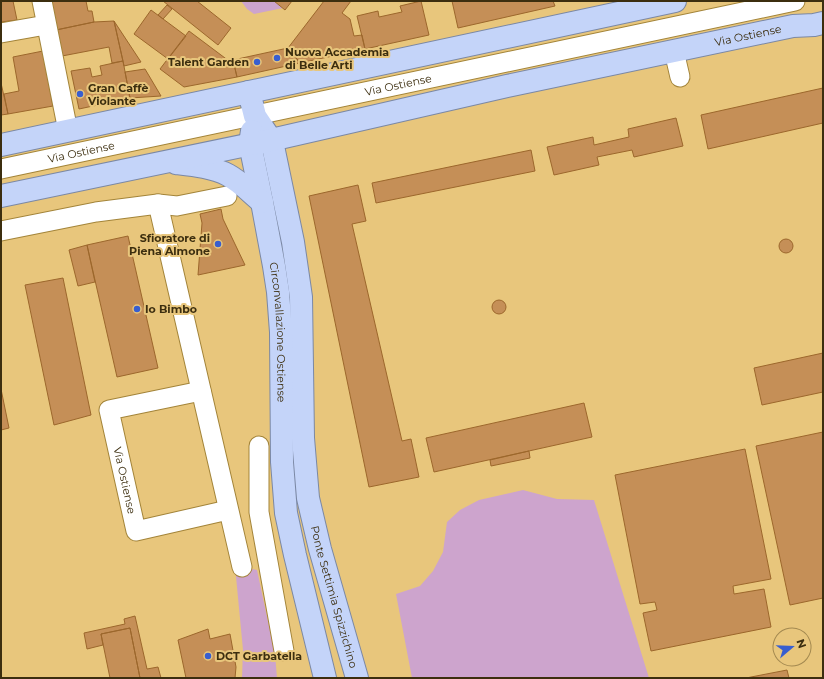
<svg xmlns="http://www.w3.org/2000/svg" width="824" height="679" font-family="Montserrat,sans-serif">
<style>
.green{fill:#cda4cd}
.building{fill:#c58f57;stroke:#9c672c}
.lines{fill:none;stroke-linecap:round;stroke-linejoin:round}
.minor-casing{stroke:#a38439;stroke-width:21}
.major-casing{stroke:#7b88a4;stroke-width:24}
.minor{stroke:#fff;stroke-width:19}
.major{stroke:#c4d4f9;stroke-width:22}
.poi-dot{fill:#385ecf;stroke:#e8c67c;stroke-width:1.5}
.labels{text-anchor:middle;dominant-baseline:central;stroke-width:4;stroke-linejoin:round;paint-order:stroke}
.street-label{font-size:11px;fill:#3c2e0f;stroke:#e8c67c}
.poi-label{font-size:11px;font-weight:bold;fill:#3c2e0f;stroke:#e8c67c;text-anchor:start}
</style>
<rect width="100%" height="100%" fill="#e8c67c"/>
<path class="green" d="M241,1H274L283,8L254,14L247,9Z
M523,490L557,499L594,500L649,678H412L396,594L420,586L433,571L443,552L447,522L460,510L479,500Z
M235,566L257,570L275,654L277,678H242L243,650Z"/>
<path class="building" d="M1,1H13L17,20L1,22Z
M51,1H86L88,11H92L94,22L56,30Z
M163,1H197L231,28L218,45Z
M274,1H292L285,10Z
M324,1H351L342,13L350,19L354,36L362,35L365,49L300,63L288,48Z
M421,1L429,35L365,49L357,16L378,11L379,17L402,12L400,6Z
M452,1H553L555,6L458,28Z
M167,5L172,9L163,19L158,15Z
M151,10L186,36L168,59L134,34Z
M114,21L141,62L124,66Z
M114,21L123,61L112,63L109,47L62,56L56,30L94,22Z
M189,31L229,61L233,60L237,77L184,87L160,69Z
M288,48L300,63L237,77L233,60Z
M43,51L53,106L8,114L4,94L19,91L13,57Z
M123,61L130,98L79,109L71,71L90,68L92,77L102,75L100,66Z
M145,69L161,96L130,98L125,72Z
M1,83L8,114L1,115Z
M823,88V123L708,149L701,115Z
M676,118L683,146L634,157L632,150L597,157L599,165L554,175L547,147L593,137L594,145L629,137L628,129Z
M531,150L535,171L376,203L372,183Z
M358,185L366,221L352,224L402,441L411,439L419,477L369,487L309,196Z
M221,209L223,219L245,265L198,275L202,223L200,214Z
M128,236L158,368L117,377L87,245Z
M779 246a7 7 0 1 1 14 0a7 7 0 1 1-14 0Z
M87,245L95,282L78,286L69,250Z
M63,278L91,415L54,425L25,285Z
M492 307a7 7 0 1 1 14 0a7 7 0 1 1-14 0Z
M823,353V392L762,405L754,368Z
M1,389L9,428L1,430Z
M584,403L592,437L434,472L426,438Z
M823,432V598L790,605L756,446Z
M745,449L771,579L733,586L734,594L764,589L771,627L651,651L643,613L657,610L655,602L640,604L615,475Z
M529,451L530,458L491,466L490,460Z
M135,616L147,669L158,667L161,678H140L130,628L101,634L103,645L87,649L84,633L125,624L124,619Z
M130,628L140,678H110L101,634Z
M208,629L210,639L230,634L236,667L235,678H186L178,640Z
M787,670L789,678H746Z"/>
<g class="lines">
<defs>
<g id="minor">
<path d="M42,1L68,131"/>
<path d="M1,33L46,25"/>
<path d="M674,51L680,77"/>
<path id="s1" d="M1,169L795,1"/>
<path d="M158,204L242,567"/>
<path d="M1,231L96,212L158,204L177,206L227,196"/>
<path id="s2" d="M201,391L109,410L136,531L228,510"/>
<path d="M259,446V512L284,651"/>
</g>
<g id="major">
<path id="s3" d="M249,92L255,116L271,140L274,151L293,242L301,297L303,438L308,498L320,549L357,678"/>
<path id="s4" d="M252,131L250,144L262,202L274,266L278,292L281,332L282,462L286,513L295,555L325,678"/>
<path d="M1,145L675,1"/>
<path d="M176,163C193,165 213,167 228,175C241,182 251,193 262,202"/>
<path id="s5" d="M1,196L271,140L507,86L793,26L814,25L823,23"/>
</g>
</defs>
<use href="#minor" class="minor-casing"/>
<use href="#major" class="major-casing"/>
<use href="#minor" class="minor"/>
<use href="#major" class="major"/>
</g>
<g class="poi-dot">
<circle cx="277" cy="58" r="4"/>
<circle cx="257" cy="62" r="4"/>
<circle cx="80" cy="94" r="4"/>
<circle cx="218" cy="244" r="4"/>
<circle cx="137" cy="309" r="4"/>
<circle cx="208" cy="656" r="4"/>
</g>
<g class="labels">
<g class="street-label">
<text stroke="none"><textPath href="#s5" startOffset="764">Via Ostiense</textPath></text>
<text stroke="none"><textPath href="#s1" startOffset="406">Via Ostiense</textPath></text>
<text stroke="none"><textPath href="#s1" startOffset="82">Via Ostiense</textPath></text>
<text stroke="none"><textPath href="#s4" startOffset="204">Circonvallazione Ostiense</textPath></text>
<text stroke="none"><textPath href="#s2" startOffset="166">Via Ostiense</textPath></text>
<text stroke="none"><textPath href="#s3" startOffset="517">Ponte Settimia Spizzichino</textPath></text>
</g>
<g class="poi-label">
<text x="285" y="52">Nuova Accademia<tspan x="285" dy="13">di Belle Arti</tspan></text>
<text x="249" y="62" text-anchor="end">Talent Garden</text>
<text x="88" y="88">Gran Caffè<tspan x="88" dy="13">Violante</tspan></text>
<text x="210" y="238" text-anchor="end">Sfioratore di<tspan x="210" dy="13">Piena Almone</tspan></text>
<text x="145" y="309">Io Bimbo</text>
<text x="216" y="656">DCT Garbatella</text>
</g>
</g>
<rect width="824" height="679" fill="none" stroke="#3c2e0f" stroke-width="4"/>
<g transform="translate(792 647) rotate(71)"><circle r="19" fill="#e8c67c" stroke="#a38950"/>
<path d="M0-3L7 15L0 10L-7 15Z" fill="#385ecf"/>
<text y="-6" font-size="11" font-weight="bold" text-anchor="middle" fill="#3c2e0f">N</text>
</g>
</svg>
